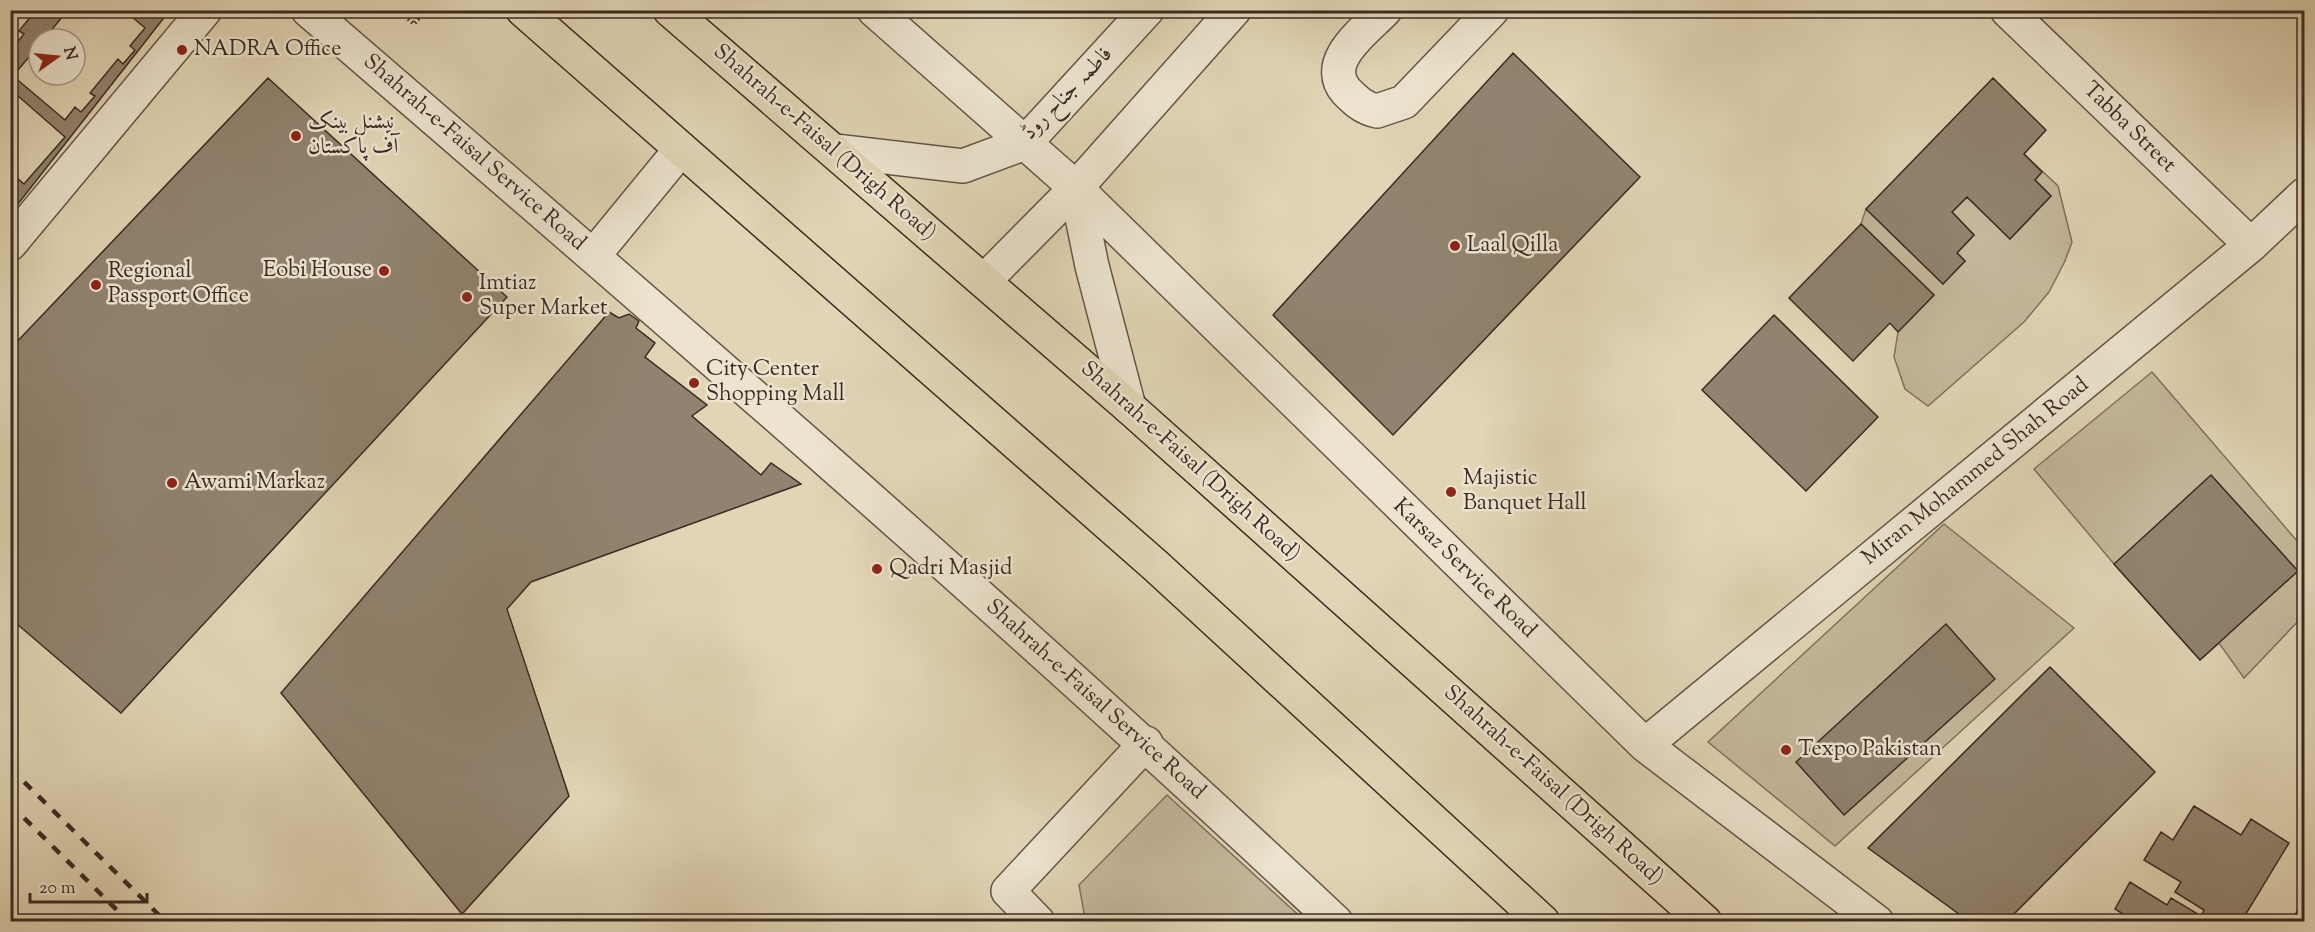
<svg xmlns="http://www.w3.org/2000/svg" width="2315" height="932" font-family="'Sorts Mill Goudy',Amiri,serif">
<style>
.green{fill:#c5b89c;stroke:#807160;stroke-width:1.5}
.building{fill:#91836f;stroke:#3a2a23;stroke-width:1.5;fill-rule:evenodd}
.lines{fill:none;stroke-linecap:round;stroke-linejoin:round}
.minor-casing{stroke:#645548;stroke-width:36}
.highway-casing{stroke:#3a2a23;stroke-width:36}
.path{stroke:#3a2a23;stroke-width:4;stroke-dasharray:1.5 3;stroke-linecap:butt}
.minor{stroke:#ece4cf;stroke-width:33}
.highway{stroke:#e1d5b5;stroke-width:33}
.rail{stroke:#3a2a23;stroke-width:4.5;stroke-dasharray:10 10;stroke-linecap:butt}
.poi-dot{fill:#8f2418;stroke:#ece4cf;stroke-width:2}
.labels{text-anchor:middle;dominant-baseline:central;stroke-width:5;stroke-linejoin:round;paint-order:stroke}
.poi-label{font-size:22px;fill:#3a2a23;stroke:#ece4cf;text-anchor:start}
.street-label{font-size:22px;fill:#3a2a23;stroke:#ece4cf}
</style>
<rect width="100%" height="100%" fill="#e1d5b5"/>
<filter id="stains"><feTurbulence type="fractalNoise" baseFrequency=".00333" numOctaves="4"/><feColorMatrix values="0 0 0 0 .2 0 0 0 0 .09 0 0 0 0 .02 0 0 0 .5 -.17"/></filter>
<radialGradient id="worn" r=".72"><stop offset=".6" stop-color="#630" stop-opacity="0"/><stop offset="1" stop-color="#630" stop-opacity=".3"/></radialGradient>
<path class="green" d="M2024,154L2058,186L2072,242L2065,261L2049,292L2024,322L1928,406L1905,389L1894,357L1898,332L1934,295L1861,224L1866,209L1943,284L1965,261L1957,253L1974,235L1952,212L1967,197L2010,239L2051,196L2035,180Z
M2152,372L2304,549V615L2244,678L2219,643L2200,660L2114,564L2034,469Z
M1944,524L2074,628L1835,846L1708,742Z
M1167,795L1305,921H1092L1084,913L1079,885Z"/>
<path class="building" d="M10,10H170L14,209L10,206ZM39,39H75V75H39Z
M10,10H36L19,31L24,34L11,50Z
M68,10H124L145,28L130,46L135,50L123,64L118,59L90,93L95,96L81,112L75,107L65,120L13,76L39,45V75H75V39H44Z
M1513,53L1640,177L1393,435L1273,315Z
M268,78L507,297L121,713L10,618V349Z
M1993,78L2046,130L2024,154L2042,172L2035,180L2051,196L2010,239L1967,197L1952,212L1974,235L1957,253L1965,261L1943,284L1866,209Z
M10,89L65,137L24,184L10,172Z
M1861,224L1934,295L1898,332L1890,323L1853,361L1789,298Z
M609,312L619,318L629,314L639,321L636,328L655,343L645,357L707,405L692,416L761,475L771,463L801,484L531,582L507,609L569,796L462,914L281,693Z
M1774,315L1878,417L1806,491L1702,390Z
M2211,475L2298,571L2200,660L2114,564Z
M1946,624L1995,679L1844,815L1796,762Z
M2050,667L2155,772L2006,922H1970L1868,848Z
M2194,806L2241,835L2251,819L2289,843L2241,922H2130L2131,919L2115,909L2130,882L2167,905L2171,898L2201,916L2204,910L2175,892L2181,882L2144,860L2161,832L2173,840Z
M2304,899V922H2291Z"/>
<g class="lines">
<defs>
<path id="minor" d="M308,10C655,309 1002,608 1336,922
M874,10L1076,188L1645,745L1877,922
M1385,10C1366,30 1321,61 1346,91C1356,101 1363,108 1377,111L1404,102L1492,10
M2007,10L2251,245
M835,151L963,166L1025,143L1147,10
M1076,188L1092,266L1129,407
M10,244L205,10
M594,255L681,149
M984,281L1076,188L1234,10
M1645,745L2251,245L2304,195
M1038,922L1008,891L1146,743"/>
<path id="highway" d="M523,10L1156,566L1543,922
M670,10L1129,407L1705,922"/>
</defs>
<use href="#minor" class="minor-casing"/>
<use href="#highway" class="highway-casing"/>
<path class="path" d="M398,10L414,24L426,10"/>
<use href="#minor" class="minor"/>
<use href="#highway" class="highway"/>
<path class="rail" d="M10,768L166,922
M10,804L129,922"/>
</g>
<g class="poi-dot">
<circle cx="182" cy="50" r="6"/>
<circle cx="296" cy="136" r="6"/>
<circle cx="1455" cy="246" r="6"/>
<circle cx="384" cy="271" r="6"/>
<circle cx="96" cy="285" r="6"/>
<circle cx="467" cy="297" r="6"/>
<circle cx="694" cy="383" r="6"/>
<circle cx="172" cy="483" r="6"/>
<circle cx="1451" cy="492" r="6"/>
<circle cx="877" cy="569" r="6"/>
<circle cx="1786" cy="750" r="6"/>
</g>
<g class="labels">
<g class="poi-label">
<text x="194" y="50">NADRA Office</text>
<text x="308" y="123">نیشنل بینک<tspan x="308" dy="25">آف پاکستان</tspan></text>
<text x="1467" y="246">Laal Qilla</text>
<text x="372" y="271" text-anchor="end">Eobi House</text>
<text x="108" y="272">Regional<tspan x="108" dy="25">Passport Office</tspan></text>
<text x="479" y="284">Imtiaz<tspan x="479" dy="25">Super Market</tspan></text>
<text x="706" y="370">City Center<tspan x="706" dy="25">Shopping Mall</tspan></text>
<text x="1463" y="479">Majistic<tspan x="1463" dy="25">Banquet Hall</tspan></text>
<text x="184" y="483">Awami Markaz</text>
<text x="889" y="569">Qadri Masjid</text>
<text x="1798" y="750">Texpo Pakistan</text>
</g>
<g class="street-label">
<text transform="translate(1068 94) rotate(-46)">فاطمہ جناح روڈ</text>
<text transform="translate(2129 128) rotate(44)">Tabba Street</text>
<text transform="translate(824 143) rotate(41)">Shahrah-e-Faisal (Drigh Road)</text>
<text transform="translate(474 153) rotate(41)">Shahrah-e-Faisal Service Road</text>
<text transform="translate(1190 462) rotate(42)">Shahrah-e-Faisal (Drigh Road)</text>
<text transform="translate(1976 472) rotate(-39)">Miran Mohammed Shah Road</text>
<text transform="translate(1464 569) rotate(44)">Karsaz Service Road</text>
<text transform="translate(1095 700) rotate(42)">Shahrah-e-Faisal Service Road</text>
<text transform="translate(1553 786) rotate(42)">Shahrah-e-Faisal (Drigh Road)</text>
</g>
</g>
<rect width="2315" height="932" fill="none" stroke="#e1d5b5" stroke-width="36"/>
<rect x="12" y="12" width="2291" height="908" fill="none" stroke="#3a2a23" stroke-width="3"/>
<rect x="18" y="18" width="2279" height="896" fill="none" stroke="#3a2a23" stroke-width="1.5"/>
<g transform="translate(57 57) rotate(75)"><circle r="28" fill="#ece4cf" stroke="#a59a8a" stroke-width="1.5"/>
<path d="M0-4.5L10 22L0 15L-10 22Z" fill="#8f2418"/>
<text y="-9" font-size="16" font-weight="bold" text-anchor="middle" fill="#3a2a23">N</text>
</g>
<path d="M30 893v9h117v-9" fill="none" stroke="#3a2a23" stroke-width="3"/>
<text x="39" y="893" font-size="18" fill="#3a2a23" stroke="#ece4cf" stroke-width="4.5" paint-order="stroke">20 m</text>
<rect width="100%" height="100%" filter="url(#stains)"/>
<rect width="100%" height="100%" fill="url(#worn)"/>
</svg>
